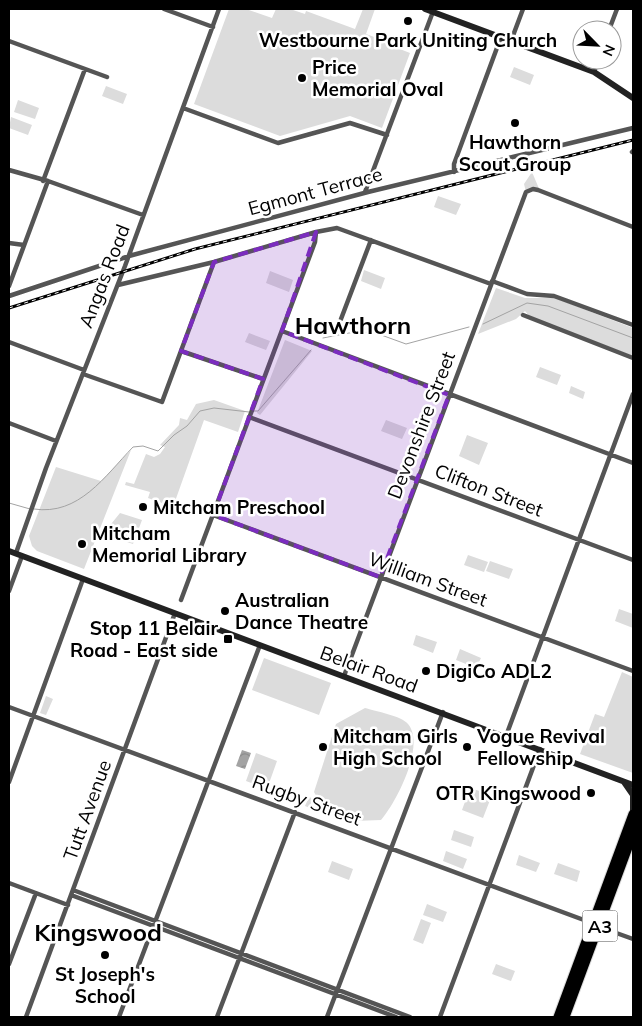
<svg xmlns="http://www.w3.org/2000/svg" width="642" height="1026" font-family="Mulish,sans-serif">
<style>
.green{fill:#dcdcdc}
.water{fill:url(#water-waves)}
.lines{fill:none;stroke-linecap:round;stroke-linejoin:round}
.stream{stroke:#a3a3a3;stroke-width:1}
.highway-casing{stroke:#dbdbdb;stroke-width:11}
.street{stroke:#555;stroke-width:4.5}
.secondary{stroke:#222;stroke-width:6}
.highway{stroke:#000;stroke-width:9}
.rail-casing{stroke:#000;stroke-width:3}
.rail{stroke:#fff;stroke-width:1;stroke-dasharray:4;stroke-linecap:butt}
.marked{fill:#7b2cbf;fill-opacity:0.2;stroke:#7b2cbf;stroke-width:4;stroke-dasharray:10 6;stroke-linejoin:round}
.poi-dot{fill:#000;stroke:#fff;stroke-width:2}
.labels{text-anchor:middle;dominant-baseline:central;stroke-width:5;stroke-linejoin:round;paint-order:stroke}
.shield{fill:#fff;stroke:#4c4c4c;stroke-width:1}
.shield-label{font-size:18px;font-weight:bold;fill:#000}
.poi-label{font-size:19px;font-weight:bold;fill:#000;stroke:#fff;text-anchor:start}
.street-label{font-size:19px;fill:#000;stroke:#fff}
.district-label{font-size:24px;font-weight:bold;fill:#000;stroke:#fff}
</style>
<defs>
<pattern id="water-waves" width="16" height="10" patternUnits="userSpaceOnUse" patternTransform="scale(1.25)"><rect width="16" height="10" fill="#a3a3a3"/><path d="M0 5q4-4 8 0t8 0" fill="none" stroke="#8b8b8b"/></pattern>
</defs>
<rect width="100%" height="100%" fill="#fff"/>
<path class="green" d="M229,9H246L272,18L276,9H290L305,14L306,11L355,29L363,9H375L366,34L377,38V40L410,53L382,128L350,116L280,136L194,104Z
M514,67L534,75L530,85L510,77Z
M106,86L127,94L123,104L102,96Z
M18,100L39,108L35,119L14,112Z
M11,117L32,125L28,135L9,128Z
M532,172L540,191L533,189L526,192L524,184Z
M438,196L461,204L456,215L434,207Z
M364,270L385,278L381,289L361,281Z
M270,271L293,280L289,292L266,283Z
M496,288L525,298H555L633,328V356L529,316L525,311L516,319L478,334Z
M249,333L270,341L266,350L245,342Z
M285,340L312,351L260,415L257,413Z
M540,367L561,375L557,385L536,377Z
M571,386L585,392L583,399L569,393Z
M214,400L245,411L238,432L204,420L173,507L148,498L150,492L125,485L126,482L134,484L146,454L154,457L160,454L165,447L160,445L179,425L180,418L187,420L196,404Z
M386,420L407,428L402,439L381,431Z
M467,435L488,443L479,465L459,456Z
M131,450L84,569L37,551L32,546L29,536L56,467L101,481Z
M120,513L142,520L133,544L103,534Z
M468,555L488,562L484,572L464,565Z
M490,561L513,569L509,579L486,571Z
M619,609L633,614V628L615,621Z
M416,635L437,642L433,653L413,645Z
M460,649L481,658L476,668L456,660Z
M264,658L331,683L319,715L252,690Z
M622,672L633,677V773L580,754L595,714L604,717Z
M46,696L53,699L46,715L40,713Z
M365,708C375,711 402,716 408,724C426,745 396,803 381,820L354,821L323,807L320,812L305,806L309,797L319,801L314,792L336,724Z
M256,753L277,761L267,789L246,781Z
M470,788L492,795L483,818L462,810Z
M454,830L474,837L471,847L451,840Z
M446,851L467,859L463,869L443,861Z
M519,855L540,863L536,872L516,865Z
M332,861L353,869L349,880L328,872Z
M558,863L580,871L577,882L554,874Z
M427,904L447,912L443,922L423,915Z
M421,919L431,923L423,944L413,940Z
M496,964L515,971L511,981L492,974Z"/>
<path class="water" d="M242,750L251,753L245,769L236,766Z"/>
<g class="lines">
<path class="stream" d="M483,324L527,303L548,306L633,338
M323,338L349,333L373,332L406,344L469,327
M253,411H258L311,350
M9,503L30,509
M34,509C79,516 105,476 133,447L143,446L158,451L174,435L187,426L200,411L214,408L249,412"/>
<defs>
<path id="highway" d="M558,1017L633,814
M565,1017L633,834"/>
</defs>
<use href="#highway" class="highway-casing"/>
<path class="street" d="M164,9L213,27
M609,30L617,9
M9,41L107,77
M511,41L523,9
M594,72L598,60
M183,108L278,143L350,123L387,135
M632,152L633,151
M9,170L48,181L143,215
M454,172V164L501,37
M43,181L85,69
M365,192L434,9
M9,243L24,245
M492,281L527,294L554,296L633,325
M118,285L214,262L316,232L337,228L491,284
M9,286L48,181
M9,296L129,256L368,192L633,128
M523,315L633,358
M341,319L371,240
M282,331L633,463
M9,342L84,370
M181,351L263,379
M83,374L162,402L214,262
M249,417L633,560
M9,423L56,441
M213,515L633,671
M16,553L46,468L125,266L219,9
M9,591L22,556
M181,600L315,242L316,232
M344,676L526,192L533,189L538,190L633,227
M9,707L592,923
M506,736L633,394
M9,782L83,579
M9,883L68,905
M73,890L410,1017
M71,895L396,1017
M608,930L633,939
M9,964L36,893
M26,1017L175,613
M119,1017L260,645
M217,1017L295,812
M327,1017L443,712
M440,1017L540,749"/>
<path class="secondary" d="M425,9L594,72L633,98
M9,551L633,785
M624,782L633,795V815"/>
<use href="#highway" class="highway"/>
<defs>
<path id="rail" d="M9,308L195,249L633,140"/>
</defs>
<use href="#rail" class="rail-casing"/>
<use href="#rail" class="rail"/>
</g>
<path class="marked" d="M316,232L282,331L449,395L380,577L213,515L263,379L181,351L214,262Z"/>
<g class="poi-dot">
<circle cx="408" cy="21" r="5"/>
<circle cx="302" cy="78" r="5"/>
<circle cx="515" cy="123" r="5"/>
<circle cx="143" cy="507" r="5"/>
<circle cx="82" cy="544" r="5"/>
<circle cx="225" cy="611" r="5"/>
<rect x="223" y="634" width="10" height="10" rx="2.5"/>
<circle cx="426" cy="671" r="5"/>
<circle cx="323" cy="747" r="5"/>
<circle cx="467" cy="747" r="5"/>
<circle cx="591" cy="793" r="5"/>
<circle cx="105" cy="955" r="5"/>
</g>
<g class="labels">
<rect class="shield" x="582.5" y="910.5" width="35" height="31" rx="4"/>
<g class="shield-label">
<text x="600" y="926">A3</text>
</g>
<g class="poi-label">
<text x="408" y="40" text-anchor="middle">Westbourne Park Uniting Church</text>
<text x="312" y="67">Price<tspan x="312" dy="22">Memorial Oval</tspan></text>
<text x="515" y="142" text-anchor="middle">Hawthorn<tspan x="515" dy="22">Scout Group</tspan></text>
<text x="153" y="507">Mitcham Preschool</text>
<text x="92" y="533">Mitcham<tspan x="92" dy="22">Memorial Library</tspan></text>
<text x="235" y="600">Australian<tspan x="235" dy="22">Dance Theatre</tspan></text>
<text x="218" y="628" text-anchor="end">Stop 11 Belair<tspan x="218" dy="22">Road - East side</tspan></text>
<text x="436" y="671">DigiCo ADL2</text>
<text x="333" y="736">Mitcham Girls<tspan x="333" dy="22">High School</tspan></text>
<text x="477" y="736">Vogue Revival<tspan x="477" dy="22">Fellowship</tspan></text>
<text x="581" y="793" text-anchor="end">OTR Kingswood</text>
<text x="105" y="974" text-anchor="middle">St Joseph's<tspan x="105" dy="22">School</tspan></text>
</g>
<g class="street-label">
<text transform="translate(315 191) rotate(-15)">Egmont Terrace</text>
<text transform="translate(104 276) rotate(-69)">Angas Road</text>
<text transform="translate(421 425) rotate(-69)">Devonshire Street</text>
<text transform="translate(489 490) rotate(21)">Clifton Street</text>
<text transform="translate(428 579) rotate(20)">William Street</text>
<text transform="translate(369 669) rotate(20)">Belair Road</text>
<text transform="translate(307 800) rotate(20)">Rugby Street</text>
<text transform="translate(87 810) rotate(-70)">Tutt Avenue</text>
</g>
<g class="district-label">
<text x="353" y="325">Hawthorn</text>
<text x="98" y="932">Kingswood</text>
</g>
</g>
<rect width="642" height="1026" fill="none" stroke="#000000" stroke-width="20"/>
<g transform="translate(597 45) rotate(114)"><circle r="24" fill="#ffffff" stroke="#999999"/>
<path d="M0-4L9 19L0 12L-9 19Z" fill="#000000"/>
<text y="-8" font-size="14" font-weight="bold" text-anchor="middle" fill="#000000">N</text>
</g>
</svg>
